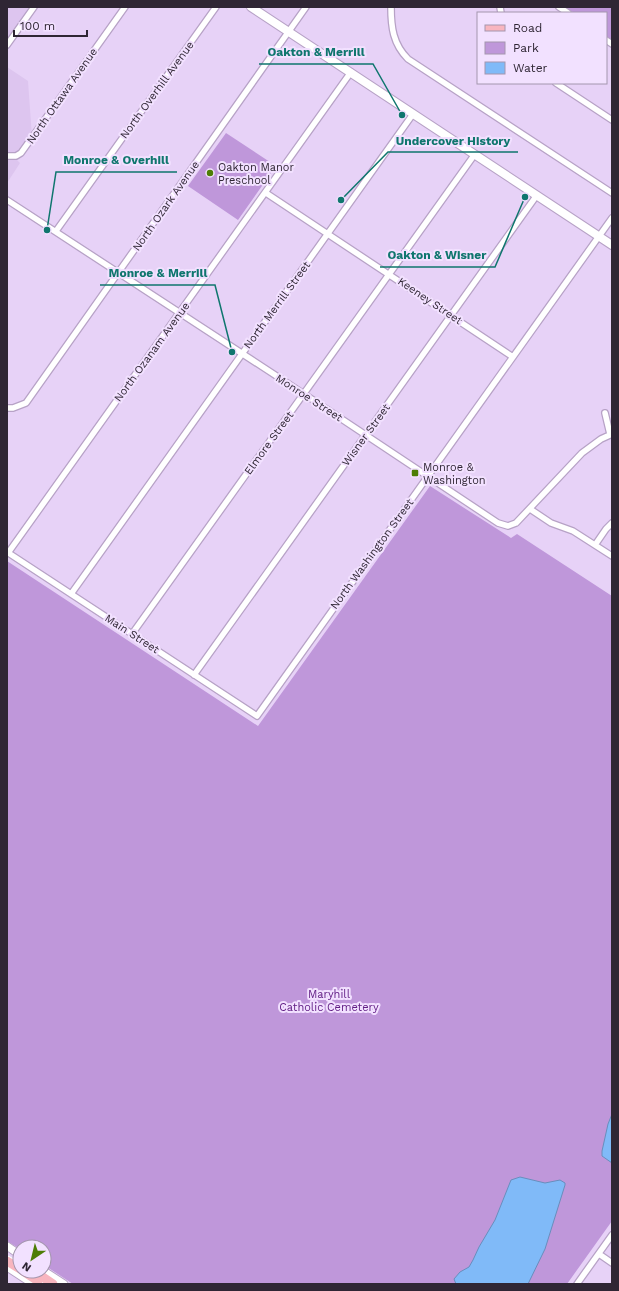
<svg xmlns="http://www.w3.org/2000/svg" width="619" height="1291" font-family="'Work Sans',sans-serif">
<style>
.built{fill:#ddc5ef}
.green{fill:#bf97da}
.water{fill:#80baf8;stroke:#688ebd}
.lines{fill:none;stroke-linecap:round;stroke-linejoin:round}
.minor-casing{stroke:#b7a2c6;stroke-width:8}
.tertiary-casing{stroke:#b7a2c6;stroke-width:9}
.secondary-casing{stroke:#b7a2c6;stroke-width:10}
.primary-casing{stroke:#fff;stroke-width:11}
.minor{stroke:#fff;stroke-width:5.5}
.tertiary{stroke:#fff;stroke-width:7}
.secondary{stroke:#fff;stroke-width:8}
.primary{stroke:#f8b5bf;stroke-width:9}
.poi-dot{fill:#4d7d06;stroke:#f2e1ff;stroke-width:1.5}
.labels{text-anchor:middle;dominant-baseline:central;stroke-width:4;stroke-linejoin:round;paint-order:stroke}
.street-label{font-size:11px;fill:#2f2634;stroke:#f2e1ff}
.poi-label{font-size:11px;fill:#2f2634;stroke:#f2e1ff;text-anchor:start}
.park-label{font-size:11px;fill:#621e85;stroke:#f2e1ff}
.leader{fill:none;stroke:#0f766e;stroke-width:1.5}
.callout-dot{fill:#0f766e;stroke:#f2e1ff;stroke-width:1.5}
.callout-label{font-size:12px;text-anchor:middle;font-weight:bold;fill:#0f766e;stroke:#f2e1ff;stroke-width:4;stroke-linejoin:round;paint-order:stroke}
</style>
<rect width="100%" height="100%" fill="#e7d2f7"/>
<path class="built" d="M7,7H35L7,50Z
M7,67L28,81L32,137L16,159L20,163L7,183Z"/>
<path class="green" d="M565,7H612V40L606,36V13H574Z
M226,133L276,166L238,220L188,186Z
M430,486L511,538L517,534L612,596V1221L567,1284H73L44,1265V1247H20V1249L7,1241V561L258,726Z"/>
<path class="water" d="M612,1114V1163L602,1156V1151L608,1124Z
M520,1177L545,1183L560,1180L565,1183V1185L545,1249L528,1284H456L454,1279L460,1272L469,1267L473,1260L479,1247L495,1220L511,1180Z"/>
<g class="lines">
<defs>
<path id="minor" d="M391,7C391,27 393,44 408,59L612,193
M500,7L501,13
M559,7L568,13
M606,40L612,44
M7,45L34,7
M556,83L612,120
M7,156H16L21,153L125,7
M266,193L513,357
M7,200L304,394L498,523L508,526L516,523L582,453L601,439L612,434
M56,231L216,7
M7,408H13L26,403L306,7
M605,413L610,434
M530,509L551,523L573,531L612,556
M595,545L606,529L612,523
M7,552L257,716L612,218
M8,553L351,72
M71,594L413,114
M132,634L475,154
M194,675L537,195
M599,1254L612,1263
M577,1284L612,1235"/>
<path id="tertiary" d="M7,1246L20,1255
M7,1267L33,1284
M44,1271L64,1284"/>
<path id="secondary" d="M251,7L612,245"/>
<path id="primary" d="M7,1261L20,1269
M23,1271L38,1281
M34,1271L53,1284"/>
</defs>
<use href="#minor" class="minor-casing"/>
<use href="#tertiary" class="tertiary-casing"/>
<use href="#secondary" class="secondary-casing"/>
<use href="#primary" class="primary-casing"/>
<use href="#minor" class="minor"/>
<use href="#tertiary" class="tertiary"/>
<use href="#secondary" class="secondary"/>
<use href="#primary" class="primary"/>
</g>
<g class="poi-dot">
<circle cx="210" cy="173" r="4"/>
<rect x="411" y="469" width="8" height="8" rx="2"/>
</g>
<g class="labels">
<g class="street-label">
<text transform="translate(157 90) rotate(-54)">North Overhill Avenue</text>
<text transform="translate(62 96) rotate(-55)">North Ottawa Avenue</text>
<text transform="translate(166 206) rotate(-55)">North Ozark Avenue</text>
<text transform="translate(430 301) rotate(34)">Keeney Street</text>
<text transform="translate(277 305) rotate(-54)">North Merrill Street</text>
<text transform="translate(152 352) rotate(-54)">North Ozanam Avenue</text>
<text transform="translate(309 398) rotate(33)">Monroe Street</text>
<text transform="translate(366 435) rotate(-54)">Wisner Street</text>
<text transform="translate(269 443) rotate(-54)">Elmore Street</text>
<text transform="translate(372 554) rotate(-54)">North Washington Street</text>
<text transform="translate(132 634) rotate(33)">Main Street</text>
</g>
<g class="poi-label">
<text x="218" y="167">Oakton Manor<tspan x="218" dy="13">Preschool</tspan></text>
<text x="423" y="467">Monroe &amp;<tspan x="423" dy="13">Washington</tspan></text>
</g>
<g class="park-label">
<text x="329" y="994">Maryhill<tspan x="329" dy="13">Catholic Cemetery</tspan></text>
</g>
</g>
<path class="leader" d="M402 115L373 64H259M341 200L388 152H518M47 230L56 172H177M525 197L495 267H380M232 352L215 285H100"/>
<g class="callout-dot">
<circle cx="402" cy="115" r="4"/>
<circle cx="341" cy="200" r="4"/>
<circle cx="47" cy="230" r="4"/>
<circle cx="525" cy="197" r="4"/>
<circle cx="232" cy="352" r="4"/>
</g>
<g class="callout-label">
<text x="316" y="56">Oakton &amp; Merrill</text>
<text x="453" y="145">Undercover History</text>
<text x="116" y="164">Monroe &amp; Overhill</text>
<text x="437" y="259">Oakton &amp; Wisner</text>
<text x="158" y="277">Monroe &amp; Merrill</text>
</g>
<rect width="619" height="1291" fill="none" stroke="#2f2634" stroke-width="16"/>
<rect x="477" y="12" width="130" height="72" fill="#f2e1ff" stroke="#a496ae"/>
<rect x="485" y="25" width="20" height="6" fill="#f8b5bf" stroke="#a496ae"/>
<text x="513" y="32" font-size="12" fill="#2f2634">Road</text>
<rect x="485" y="42" width="20" height="12" fill="#bf97da" stroke="#a496ae"/>
<text x="513" y="52" font-size="12" fill="#2f2634">Park</text>
<rect x="485" y="62" width="20" height="12" fill="#80baf8" stroke="#a496ae"/>
<text x="513" y="72" font-size="12" fill="#2f2634">Water</text>
<g transform="translate(32 1259) rotate(215)"><circle r="19" fill="#f2e1ff" stroke="#a496ae"/>
<path d="M0-3L7 15L0 10L-7 15Z" fill="#4d7d06"/>
<text y="-6" font-size="11" font-weight="bold" text-anchor="middle" fill="#2f2634">N</text>
</g>
<path d="M14 30v6h73v-6" fill="none" stroke="#2f2634" stroke-width="2"/>
<text x="20" y="30" font-size="12" fill="#2f2634" stroke="#f2e1ff" stroke-width="3" paint-order="stroke">100 m</text>
</svg>
